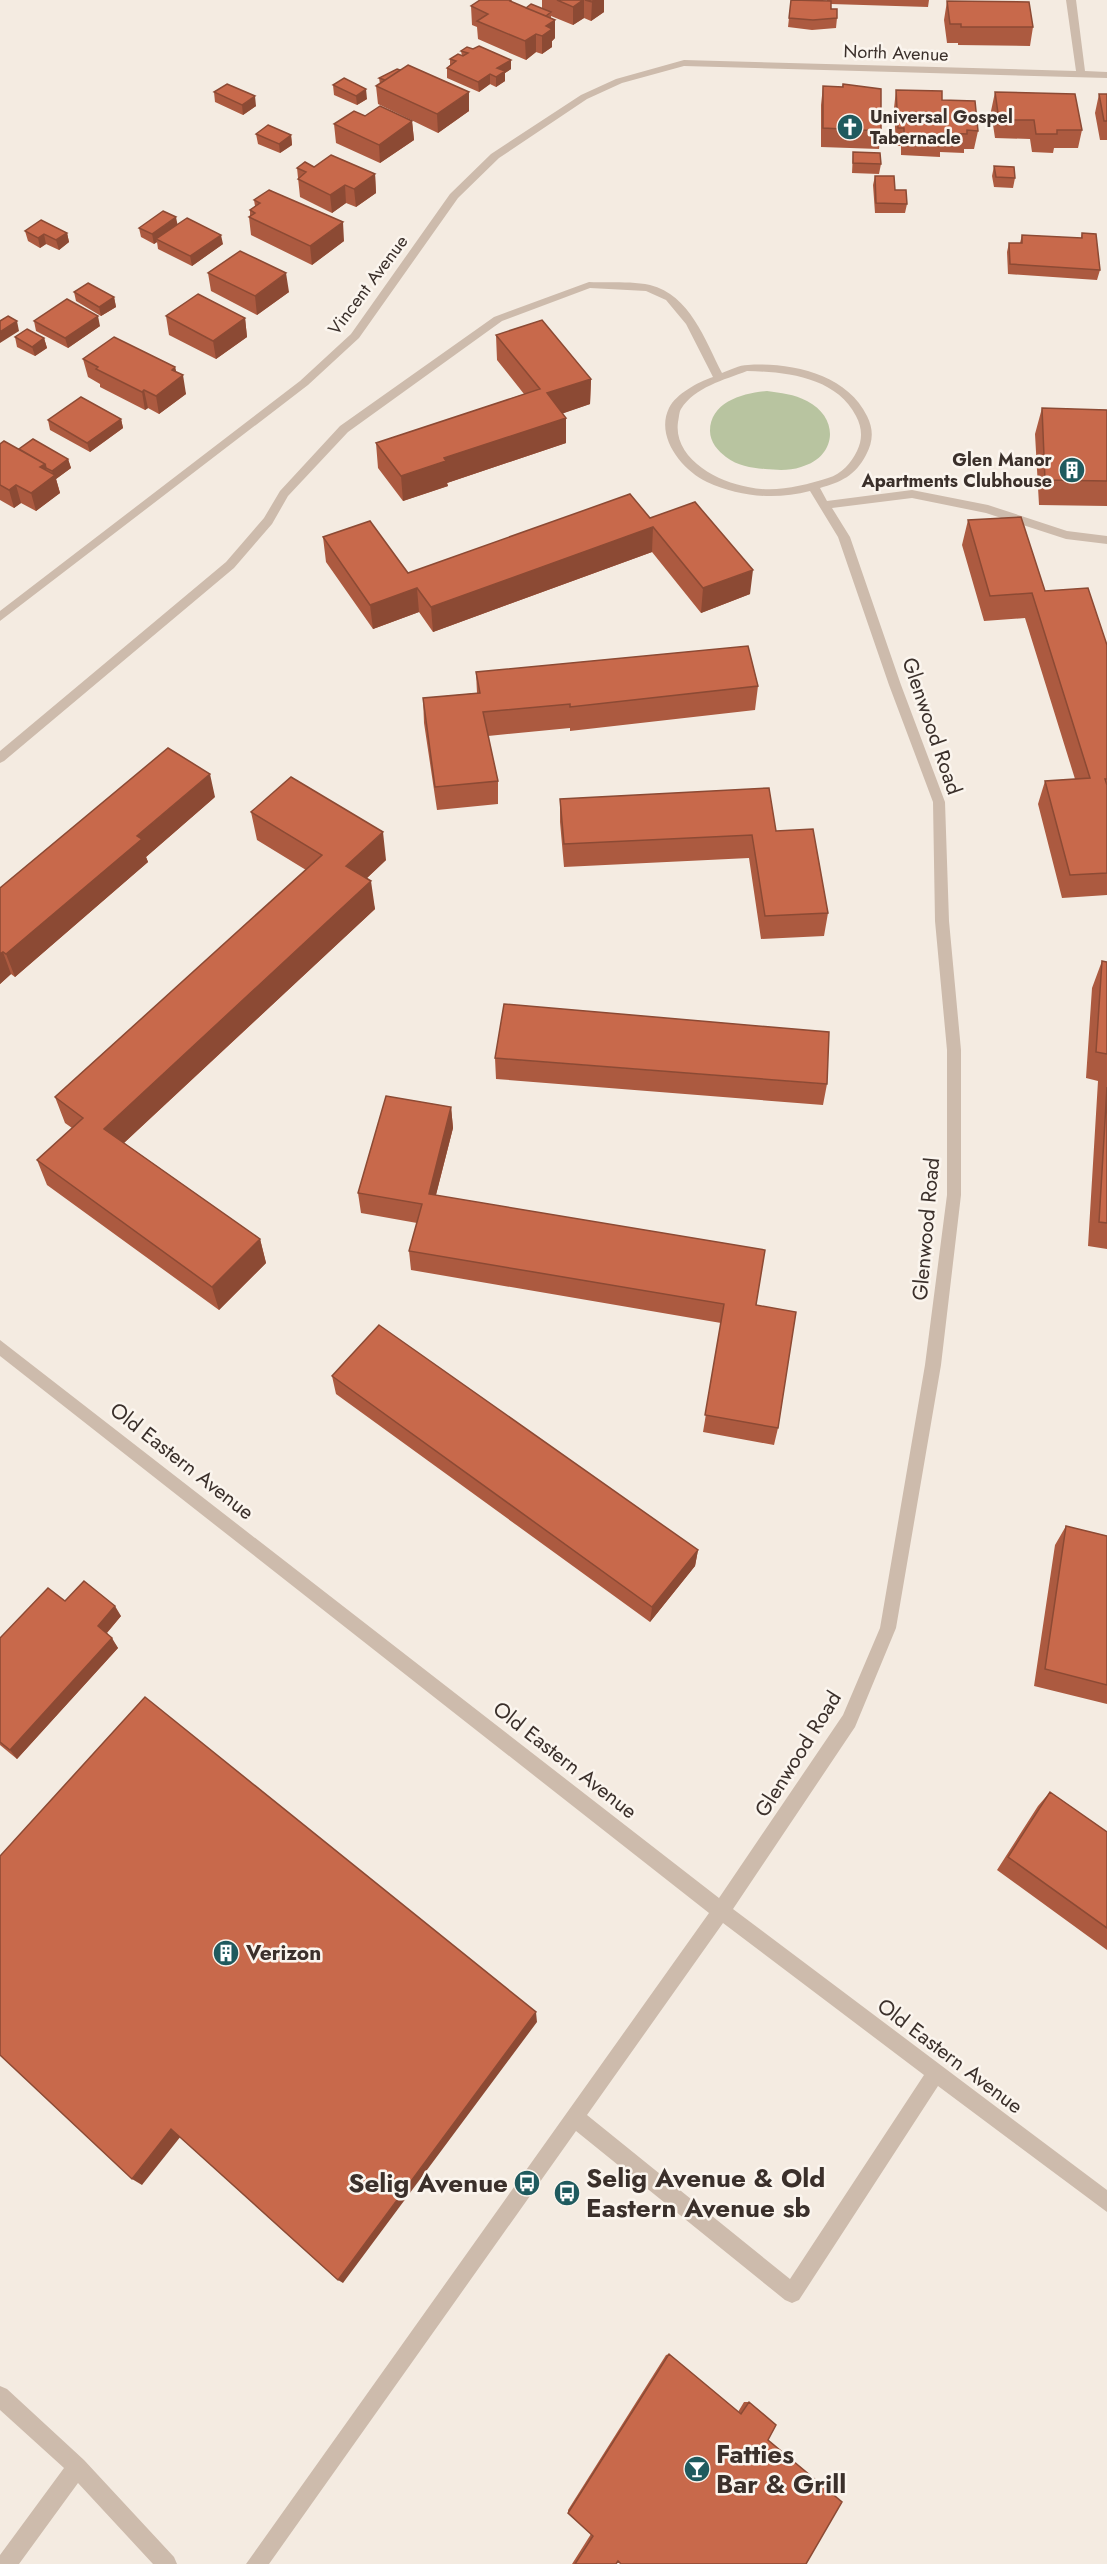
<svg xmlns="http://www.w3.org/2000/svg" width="1107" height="2564" font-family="Jost,sans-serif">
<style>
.green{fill:#b8c4a0}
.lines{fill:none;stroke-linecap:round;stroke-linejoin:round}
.minor{fill:#cdbbac;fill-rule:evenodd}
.wall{fill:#ac5a40}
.shaded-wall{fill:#8c4a34}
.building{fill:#c8694b;stroke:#8c4a34;stroke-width:1.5}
.labels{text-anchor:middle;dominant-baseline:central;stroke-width:5;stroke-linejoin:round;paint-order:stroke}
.far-street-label{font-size:18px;fill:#3b302b;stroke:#fbf5ee}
.far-poi-label{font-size:18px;font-weight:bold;fill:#3b302b;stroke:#fbf5ee;text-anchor:start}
.street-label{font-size:21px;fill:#3b302b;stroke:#fbf5ee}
.poi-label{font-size:21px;font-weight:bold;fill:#3b302b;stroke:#fbf5ee;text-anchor:start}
.near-poi-label{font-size:26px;font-weight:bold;fill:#3b302b;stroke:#fbf5ee;text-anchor:start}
</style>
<rect width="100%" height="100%" fill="#f4ebe1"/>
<path class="green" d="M767,391C781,393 794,394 807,401C840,418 837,457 801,467C789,471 777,470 765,469C751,468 738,466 726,457C718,451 710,442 710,431C710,402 743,393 767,391Z"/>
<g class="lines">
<path class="minor" d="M1066,0H1076L1085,71L1107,72V78L684,66L622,83L587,99L499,158L458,198L359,338L308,385L0,621V611L300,381L351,334L450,194L491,154L581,95L616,79L684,60L1076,71Z
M589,282C608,283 631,281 650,285C690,295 705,340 722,373C730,370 739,365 748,365C790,362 847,374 867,416C874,430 873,442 866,455C855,476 841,482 820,488L827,501L912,490L988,505L1067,531L1107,536V544L1066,539L986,513L912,498L832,508L850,537L901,685L945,802L949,921L961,1050V1195L941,1365L896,1628L855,1727L733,1909L1107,2190V2212L938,2086L799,2300L792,2303L785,2300L576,2131L269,2564H246L709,1913L0,1356V1340L719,1898L843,1715L880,1628L925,1365L947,1195V1050L935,921L933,802L889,685L838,537L810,491C776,500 739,497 707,482C682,470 655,437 669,408C676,394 698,382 713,377L686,324L666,300L646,291L590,288L502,321L348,432L288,496L272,524L234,568L4,761L0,763V751L226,562L264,518L280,491L340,426L494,317ZM747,371C786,372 836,377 856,416C862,427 863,439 857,451C851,463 842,474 828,478C802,486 775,493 748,487C717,482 673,458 678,422C679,418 679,412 681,409C695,387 724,380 747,371ZM723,1923L924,2075L790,2279L587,2115Z
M0,2386L7,2389L84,2460L174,2557L177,2564H153L78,2483L19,2564H0V2555L64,2468L0,2410Z"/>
</g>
<path class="wall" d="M542,0H604V12L591,21L584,18L573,25L551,16V18L555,20V38L552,41V47L542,54L536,52L526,60L478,39L477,27L472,25L471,6L514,3L526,8L542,9Z
M791,0L827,1V0H929L928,7L831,4V9L837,18L836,28L812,30L788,27Z
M947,1L1033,27L1030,46L958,45V43H947L944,20Z
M473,49L511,60V69L505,73V81L496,87L490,84L479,92L447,78V68L450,65V59L462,56L461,51Z
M400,70L469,111L438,133L378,104L376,86L380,84L379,78Z
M843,84L881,131L879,149L821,147V105L823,86L842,87Z
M333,85L367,99L357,105L334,95Z
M896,90L942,100L978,131L974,149H964V153L940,152V157L901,155V146H896L894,108Z
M214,92L256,106L243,115L215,102Z
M995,92L1082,130L1078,148H1054L1053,153L1032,152L1030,139L995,138L991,111Z
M1099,94H1107V140H1100L1095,113Z
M365,116L412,121L414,140L380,163L336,143L334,124Z
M256,134L291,135L292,145L280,153L258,144Z
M853,152L881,164L879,174L852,173Z
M994,166L1015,178L1013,188L994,187L992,176Z
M314,167L375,174L376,193L356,207L346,203L332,213L300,197L297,168Z
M875,176L895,190L907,204L905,213H875L873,185Z
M254,200L344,241L312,265L251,235L249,217L250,216V210L255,206Z
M177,225L223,244L192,266L158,249L157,242L154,244L141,237L139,228Z
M25,231L67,233L69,242L59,250L46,244L40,248L28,241Z
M1082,233L1100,270L1097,280L1008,274L1007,252L1009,243H1020L1022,235L1081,238Z
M208,273L289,292L257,315L211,291Z
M74,292L114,297L116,307L101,316L76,301Z
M166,316L245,318L247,337L216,359L169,335Z
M34,321L100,326L68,348L36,331Z
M496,335L591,379L590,404L563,413L566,443L447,483L448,486L403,501L378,468L376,443L524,394L497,360Z
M15,337L44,338L47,348L35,356L17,347Z
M83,359L175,367L176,372L186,394L159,414L148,408L145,410L100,387V384L88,377Z
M1042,408L1107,410V506L1039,505L1035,434Z
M121,419L123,428L90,452L50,430L48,420Z
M0,444L19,449L68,459L71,468L56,479L60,493L36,511L21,503L14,508L0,500Z
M650,518L750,594L701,613L652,552L433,632L419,612L373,629L326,562L323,537L408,573Z
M968,520L1045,591L1107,645V895L1062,898L1038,804L1045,781L1075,779L1025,618L984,621L962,545Z
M476,672L758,686L755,710L570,731V728L488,736L498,781V804L437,810L424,723L423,698L477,693Z
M215,797L146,857L148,862L15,977L11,974L0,984V888Z
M560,799L776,831L828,913L824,936L761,939L749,858L564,867L560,822Z
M251,812L386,860L367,878L375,909L124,1143L260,1239L266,1263L219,1310L47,1185L37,1160L72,1128L65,1123L55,1097L306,870L257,840Z
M1102,961L1107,962V1249L1088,1246L1098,1081L1086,1078L1092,988Z
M495,1058L827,1084L823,1105L496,1079Z
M451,1107L453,1128L436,1195L756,1305L778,1428L774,1445L703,1432L721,1323L411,1270L409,1251L417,1223L361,1213L358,1193Z
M332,1376L698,1550L695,1566L650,1622L336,1394Z
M1066,1526L1107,1536V1704L1034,1686L1055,1545Z
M65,1601L121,1616L107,1633L118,1648L17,1759L0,1745V1638Z
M1050,1792L1107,1832V1950L997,1870L1038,1806Z
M669,2354L738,2412L744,2402H749L776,2425L618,2561L616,2564H572L591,2534L568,2513V2510L666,2355Z"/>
<path class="shaded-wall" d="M583,0H584V18L573,25V7Z
M595,0H604V12L591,21L592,2Z
M555,20V38L552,41V47L542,54V36L546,26Z
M536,34V52L526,60L525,41Z
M511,60V69L505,73V81L496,87V77L497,68Z
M490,74V84L479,92L478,82Z
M366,89L367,99L357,105L356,96Z
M469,92V111L438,133L437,114Z
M255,96L256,106L243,115L242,105Z
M412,121L414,140L380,163L379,145Z
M291,135L292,145L280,153L279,144Z
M375,174L376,193L356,207L354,189Z
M345,185L346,203L332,213L330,195Z
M176,217L178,227L156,239L157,242L154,244L152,234Z
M343,222L344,241L312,265L310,246Z
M67,233L69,242L59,250L56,240Z
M44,234L46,244L40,248L38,238Z
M221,235L223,244L192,266L190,256Z
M286,273L289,292L257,315L255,296Z
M114,297L116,307L101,316L99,307Z
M98,316L100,326L68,348L65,338Z
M245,318L247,337L216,359L213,341Z
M17,321L19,331L0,343V332Z
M44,338L47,348L35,356L32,347Z
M175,367L178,379L183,375L186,394L159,414L156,396L172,370Z
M591,379L590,404L547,419V393Z
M144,390L148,408L145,410L142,392Z
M566,418V443L447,483L448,486L403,501L401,476L444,458Z
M121,419L123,428L90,452L87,443Z
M68,459L71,468L56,479L60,493L36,511L31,493L40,467L45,464L49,480L53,477L52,471Z
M16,485L21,503L14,508L9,490Z
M653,527L652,552L433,632L431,607Z
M753,570L750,594L701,613L703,588Z
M417,588L419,612L373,629L370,605Z
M210,774L215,797L146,857L148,862L15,977L6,954L137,836Z
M383,832L386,860L350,894L346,866Z
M371,881L375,909L112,1154L104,1129Z
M3,952L11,974L0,984V954Z
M451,1107L453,1128L431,1214L429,1194Z
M260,1239L266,1263L219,1310L212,1287Z
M698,1550L695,1566L650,1622L652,1607Z
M115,1606L121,1616L104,1636L98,1626Z
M112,1638L118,1648L17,1759L10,1750Z
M536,2012L537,2022L343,2283L338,2280Z
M171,2129L181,2136L142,2185L132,2179Z"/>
<path class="building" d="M480,0H511L510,1L555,20L546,26L552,29L542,36L536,34L525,41L477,21L488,14L471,6Z
M557,0H583L573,7Z
M585,0H595L592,2Z
M791,0L831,1V9H837V18L813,20L789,18Z
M947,1L1029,2L1033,27H961V24H950Z
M531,4L551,12L546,16L526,8Z
M479,46L511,60L497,68L505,71L496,77L490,74L478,82L447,68L456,61L450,59L458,54L463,56L468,53L461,51L467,47L473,49Z
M408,65L469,92L437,114L376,86Z
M397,69L400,70L385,80L379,78Z
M344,78L366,89L356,96L333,85Z
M227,84L255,96L242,105L214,92Z
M843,84L881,89V131L823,128V86L843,87Z
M896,90L942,91V100L975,101L978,131L967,130V134L943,133V138L904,137V128H898Z
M995,92L1075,94L1082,130H1057V134H1036L1034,120H999Z
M1099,94H1107V121H1104Z
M380,106L412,121L379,145L334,124L354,111L365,116Z
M268,125L291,135L279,144L256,134Z
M853,152L880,153L881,164L853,163Z
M331,155L375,174L354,189L345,185L330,195L298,179L306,172L297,168L305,162L314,167Z
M994,166L1014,167L1015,178L996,177Z
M875,176H894L895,190H906L907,204L876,203Z
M269,190L343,222L310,246L249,217L255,213L250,210L260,203L254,200Z
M163,211L176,217L152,234L139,228Z
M187,218L221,235L190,256L156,239Z
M41,220L67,233L56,240L44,234L38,238L25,231Z
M1082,233L1096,234L1100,270L1010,264L1009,243H1022V235L1082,238Z
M240,251L286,273L255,296L208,273Z
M88,283L114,297L99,307L74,292Z
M198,294L245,318L213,341L166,316Z
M67,299L98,316L65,338L34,321Z
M8,316L17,321L0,332V321Z
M542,320L591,379L547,393L566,418L444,458L446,461L401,476L376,443L540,389L496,335Z
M27,329L44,338L32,347L15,337Z
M114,337L175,367L172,370L183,375L156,396L144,390L142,392L96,369L98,367L83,359Z
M81,397L121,419L87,443L48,420Z
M1042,408L1107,410V481L1045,480Z
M33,439L68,459L52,471L46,468L45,464L19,449Z
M4,441L45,464L40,467L55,475L31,493L16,485L9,490L0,485V444Z
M630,494L650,518L695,502L753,570L703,588L653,527L431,607L417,588L370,605L323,537L370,521L408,573Z
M1021,517L1045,591L1088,588L1107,645V779H1105L1107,785V873L1070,875L1045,781L1090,778L1032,593L990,596L968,520Z
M748,646L758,686L570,707V704L483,712L498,781L435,787L423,698L480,693L476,672Z
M168,748L210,774L137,836L142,839L6,954L3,952L0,954V888Z
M291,777L383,832L346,866L371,881L104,1129L260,1239L212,1287L37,1160L83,1118L55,1097L322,855L251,812Z
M769,788L776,831L813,829L828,913L765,916L752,835L564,844L560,799Z
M1102,961L1107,962V1054L1096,1052Z
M504,1004L829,1032L827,1084L495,1058Z
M1107,1087V1223L1099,1222Z
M386,1096L451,1107L429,1194L765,1250L756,1305L796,1312L778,1428L705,1415L724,1304L409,1251L422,1204L358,1193Z
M379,1325L698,1550L652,1607L332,1376Z
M1066,1526L1107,1536V1685L1045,1669Z
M84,1581L115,1606L98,1626L112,1638L10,1750L0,1742V1638L48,1588L65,1601Z
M145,1697L536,2012L338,2280L171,2129L132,2179L0,2055V1856Z
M1050,1792L1107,1832V1928L1008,1857Z
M669,2354L741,2414L749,2402L776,2425L768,2440L842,2502L806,2564H621L618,2561L616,2564H575L593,2536L568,2513Z"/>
<defs>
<symbol id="church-disc" viewBox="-11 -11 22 22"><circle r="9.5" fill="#1f5a5e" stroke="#fbf5ee"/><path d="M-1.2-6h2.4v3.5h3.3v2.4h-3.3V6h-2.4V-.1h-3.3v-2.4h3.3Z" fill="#fff"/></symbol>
<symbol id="building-disc" viewBox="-11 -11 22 22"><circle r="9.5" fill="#1f5a5e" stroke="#fbf5ee"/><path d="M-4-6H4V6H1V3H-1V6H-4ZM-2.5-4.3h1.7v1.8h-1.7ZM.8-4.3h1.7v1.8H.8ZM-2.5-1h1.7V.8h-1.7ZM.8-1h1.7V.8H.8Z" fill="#fff"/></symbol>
<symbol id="bus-disc" viewBox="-11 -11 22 22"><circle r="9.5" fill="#1f5a5e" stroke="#fbf5ee"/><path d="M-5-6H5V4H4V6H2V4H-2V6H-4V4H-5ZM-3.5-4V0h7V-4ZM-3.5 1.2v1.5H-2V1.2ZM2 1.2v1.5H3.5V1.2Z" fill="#fff"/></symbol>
<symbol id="bar-disc" viewBox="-11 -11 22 22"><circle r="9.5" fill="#1f5a5e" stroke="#fbf5ee"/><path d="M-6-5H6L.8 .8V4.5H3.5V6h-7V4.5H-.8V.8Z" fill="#fff"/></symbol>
</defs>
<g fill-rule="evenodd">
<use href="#church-disc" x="835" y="112" width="30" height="30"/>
<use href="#building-disc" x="1057" y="455" width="30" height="30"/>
<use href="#building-disc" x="211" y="1938" width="30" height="30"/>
<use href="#bus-disc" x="512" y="2168" width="30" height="30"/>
<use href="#bus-disc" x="552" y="2178" width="30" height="30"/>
<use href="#bar-disc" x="682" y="2454" width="30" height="30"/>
</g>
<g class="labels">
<g class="far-street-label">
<text transform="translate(896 53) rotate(2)">North Avenue</text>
<text transform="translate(368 285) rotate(-53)">Vincent Avenue</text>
</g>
<g class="far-poi-label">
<text x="870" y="117">Universal Gospel<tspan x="870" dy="21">Tabernacle</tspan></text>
<text x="1052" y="460" text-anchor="end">Glen Manor<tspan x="1052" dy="21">Apartments Clubhouse</tspan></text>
</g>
<g class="street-label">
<text transform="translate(932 726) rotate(71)">Glenwood Road</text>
<text transform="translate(926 1229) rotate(-85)">Glenwood Road</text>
<text transform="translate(182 1461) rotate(38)">Old Eastern Avenue</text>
<text transform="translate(798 1754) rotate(-58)">Glenwood Road</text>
<text transform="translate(565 1760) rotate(38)">Old Eastern Avenue</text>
<text transform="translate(950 2056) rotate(37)">Old Eastern Avenue</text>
</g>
<g class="poi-label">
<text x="246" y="1953">Verizon</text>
</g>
<g class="near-poi-label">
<text x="586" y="2178">Selig Avenue &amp; Old<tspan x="586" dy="30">Eastern Avenue sb</tspan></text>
<text x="508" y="2183" text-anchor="end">Selig Avenue</text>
<text x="716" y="2454">Fatties<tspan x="716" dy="30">Bar &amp; Grill</tspan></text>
</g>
</g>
</svg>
